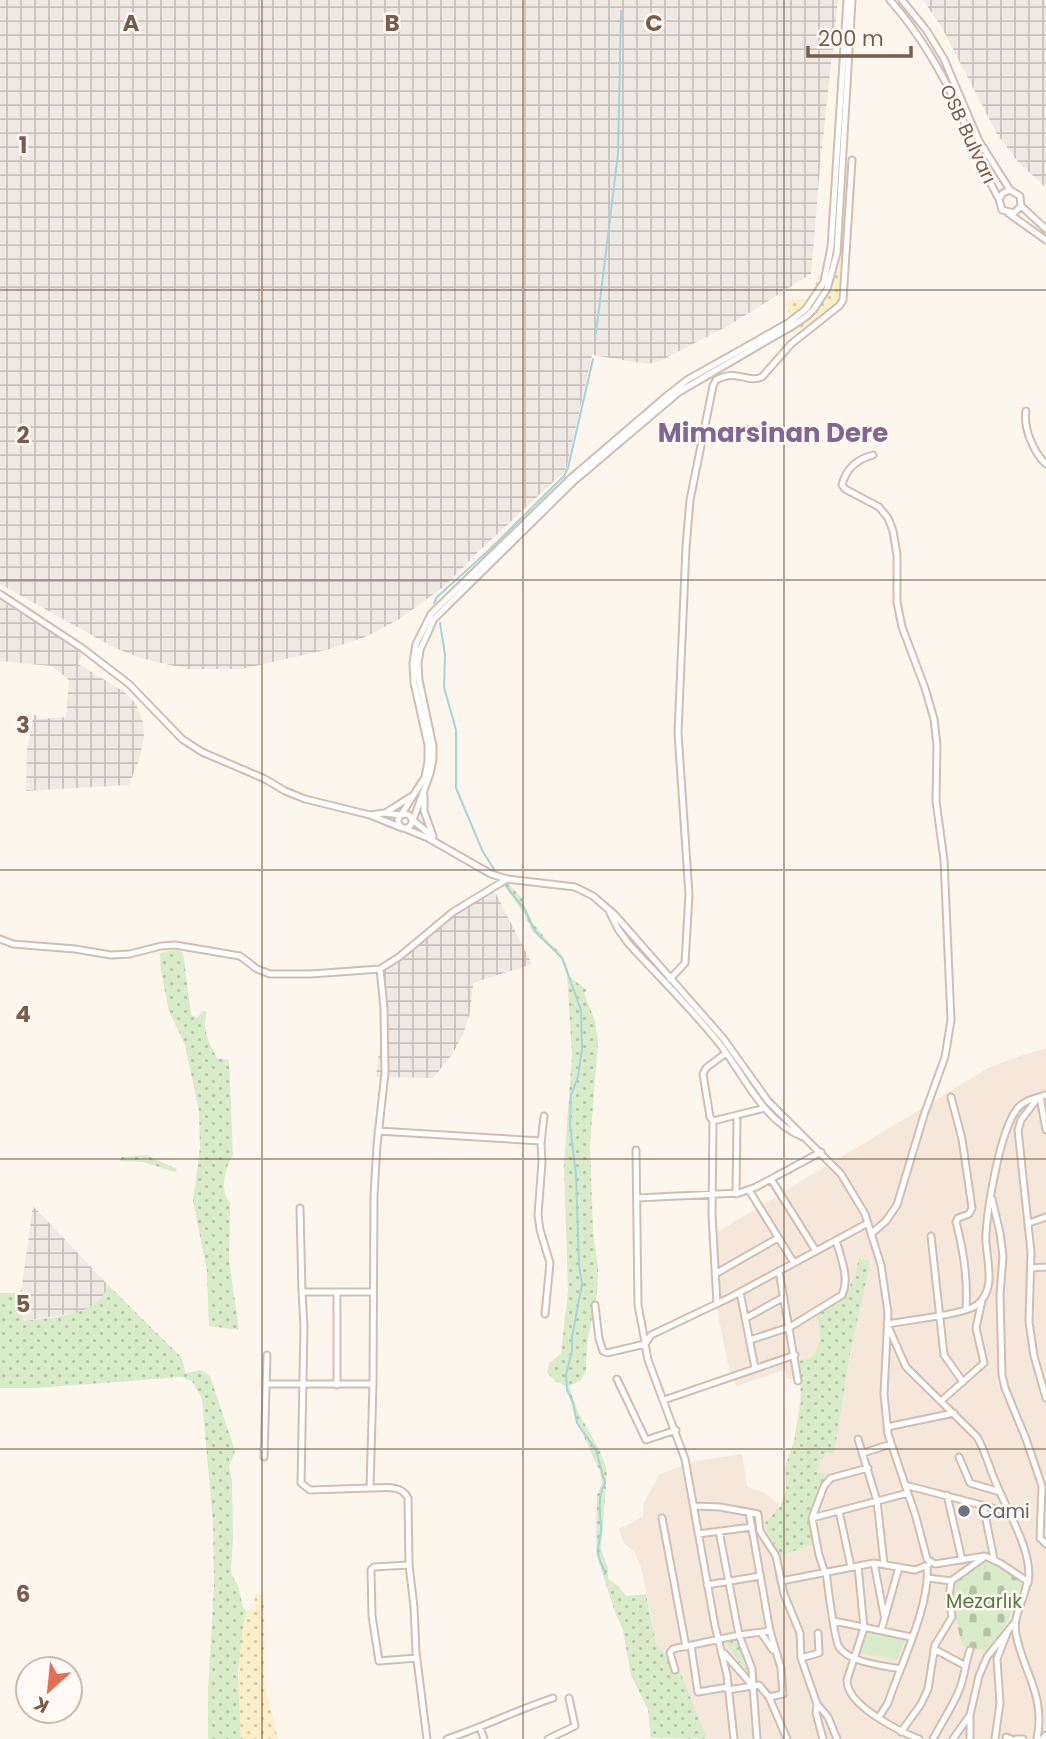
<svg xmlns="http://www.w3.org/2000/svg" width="1046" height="1739" font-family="Poppins,sans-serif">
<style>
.residential{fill:#f5e8da}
.industrial{fill:url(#industrial-grid)}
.grass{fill:url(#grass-dots)}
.sand{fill:url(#sand-dots)}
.cemetery{fill:url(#cemetery-stones)}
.park{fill:#d8ecc9}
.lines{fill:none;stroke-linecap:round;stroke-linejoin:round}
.stream{stroke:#a5d3da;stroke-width:2}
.minor-casing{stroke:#d1beb0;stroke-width:9}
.minor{stroke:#fff;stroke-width:5}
.grid{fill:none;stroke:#7a5c4d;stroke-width:2;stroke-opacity:0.55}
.worship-dot{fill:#6b7280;stroke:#fffaf3;stroke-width:2.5}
.labels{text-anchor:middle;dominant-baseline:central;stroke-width:5;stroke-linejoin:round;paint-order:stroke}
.street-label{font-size:19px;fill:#7a5c4d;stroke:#fffaf3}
.worship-label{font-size:19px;fill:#5b616d;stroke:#fffaf3;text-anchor:start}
.park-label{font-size:19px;fill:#537a41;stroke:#fffaf3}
.district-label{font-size:26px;font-weight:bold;fill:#846695;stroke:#fffaf3}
.grid-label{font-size:23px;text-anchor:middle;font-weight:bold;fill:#7a5c4d;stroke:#fffaf3;stroke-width:5;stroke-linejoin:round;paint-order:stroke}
</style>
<defs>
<pattern id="industrial-grid" width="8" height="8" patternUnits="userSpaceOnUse" patternTransform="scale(1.75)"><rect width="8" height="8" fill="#efe9e4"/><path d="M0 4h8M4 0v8" fill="none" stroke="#c7c0bb"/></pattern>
<pattern id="grass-dots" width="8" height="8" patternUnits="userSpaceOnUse" patternTransform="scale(1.75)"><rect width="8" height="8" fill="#d8ecc9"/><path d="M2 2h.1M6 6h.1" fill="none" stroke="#b4c2a5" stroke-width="1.8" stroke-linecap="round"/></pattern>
<pattern id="sand-dots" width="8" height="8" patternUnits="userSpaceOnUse" patternTransform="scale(1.75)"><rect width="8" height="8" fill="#fcefc7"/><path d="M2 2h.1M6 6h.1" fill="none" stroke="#d1c5a4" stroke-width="1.8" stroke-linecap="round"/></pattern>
<pattern id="cemetery-stones" width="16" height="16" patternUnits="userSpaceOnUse" patternTransform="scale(1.75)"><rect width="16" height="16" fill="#d8ecc9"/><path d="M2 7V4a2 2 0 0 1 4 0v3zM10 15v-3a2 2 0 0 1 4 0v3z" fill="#b4c2a5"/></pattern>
</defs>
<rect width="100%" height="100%" fill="#fdf6ec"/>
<path class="residential" d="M1046,1048V1739H707L681,1674L656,1644L641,1567L635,1553L624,1543L619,1529L643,1517L644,1502L660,1474L695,1461L742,1454L747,1487L765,1493L781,1507L787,1486L785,1467L794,1442L801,1394V1379H787L784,1370L737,1386L731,1378L714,1295L709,1237L988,1068L1020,1056Z"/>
<path class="industrial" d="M0,0H838L820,166L811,274L728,326L658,362L648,364L592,355L566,470L479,551L446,585L398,620L365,637L330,649L242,669H188L140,658L113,647L0,584Z
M923,0H1046V188L1019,163L997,134L941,26Z
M0,600L65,640L82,654L78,664L123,691L136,704L143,722L144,739L139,760L129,785L26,791L27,750L34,714L40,719L66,717L69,680L52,666L0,661Z
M493,888L532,964L473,983L470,1013L463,1034L452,1055L433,1078L376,1077L381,1037V1006L377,977L379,969L434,927Z
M33,1206L109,1286L101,1300L93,1306L78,1313L22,1321L21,1293Z"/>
<path class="grass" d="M508,883L522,899L532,922L549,943L559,951L566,963L570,977L587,990L584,993L595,1021L598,1042L590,1144L593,1232L598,1268L597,1294L587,1343L586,1371L580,1381L569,1386L578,1412L601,1453L607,1471L601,1549L608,1568V1578L618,1586L626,1596L646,1594L656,1644L681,1674L707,1739L651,1738L648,1710L631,1675L623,1630L615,1612L596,1553L597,1495L602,1483L600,1472L575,1417L566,1386L555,1381L547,1372L549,1364L561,1353L568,1291L564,1165L572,1055L567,974L561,958L532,931L525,915L503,884Z
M173,950L183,952L191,1015L197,1018L203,1011L207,1012C201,1028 209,1043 217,1058L229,1060L233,1155C225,1168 219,1190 230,1203L229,1261L239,1330L209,1326L207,1271L193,1201L200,1148L199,1111L185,1045L169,1011L161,971L160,953Z
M146,1155L177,1169L175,1172L143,1162L120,1161L121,1157Z
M859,1258L869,1261L868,1273L850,1353L834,1454L826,1452L816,1471L828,1475L812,1510L815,1544L781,1555L766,1530L765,1523L780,1507L786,1491L785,1467L794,1442L801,1401L799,1361L811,1358C823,1345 821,1327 815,1312C844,1295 852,1293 859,1258Z
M109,1286L181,1357L186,1373L202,1370L210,1376L235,1451L229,1466L232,1481L233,1535L231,1573L239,1588L243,1608L246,1611L238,1672L241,1739H208V1692L214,1584L213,1523L202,1399L192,1381L181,1377L36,1388H0V1293H21L22,1321C54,1317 94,1318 109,1286Z
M735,1638L741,1645L748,1671L741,1665L725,1642Z"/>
<path class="sand" d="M841,242C841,266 847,296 828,314L780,339L776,335L790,320L786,301L812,298L817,280L826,264L827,246Z
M264,1594L265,1687L278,1739H241C238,1695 237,1654 246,1611L254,1609L255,1596Z"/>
<path class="cemetery" d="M986,1559L1002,1567L1025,1584L1001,1634L988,1651L962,1646L951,1596L954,1581Z"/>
<path class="park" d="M865,1628L904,1635L906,1639L897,1660L856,1652Z"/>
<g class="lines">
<path class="stream" d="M596,333L618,154L621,11
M434,603L437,597L488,551L564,476L568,468L593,359
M440,623L445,655L444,687L456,730V788L482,850L495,871
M505,885L525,910L535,931L562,958L581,1010L582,1049L578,1077L571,1095L570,1125L576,1175L579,1266L582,1284L572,1337V1351L566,1375L567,1390L573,1402L577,1423L596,1450L605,1483C597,1498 600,1511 601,1525C602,1535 596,1546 599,1558C601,1564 604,1568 605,1574"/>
<defs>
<path id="minor" d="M890,0C919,33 941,70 959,110C972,140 982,170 999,199
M902,0L927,31L944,59L979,141L1010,190L1020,196L1021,206L1046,229
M1010,190L1003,193L999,199L1002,210L1014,213L1021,206
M1008,213L1046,240
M1026,411C1023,428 1034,453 1046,464
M0,594L82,648L129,684L182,739L202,752L265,779L285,791L305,799L370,815L402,828
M424,795V811L433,836
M385,813L412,796
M398 821a7 7 0 1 1 14 0a7 7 0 1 1-14 0Z
M370,815L384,813L401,815L425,777L428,761V745L414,683L413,663L416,644L431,614L570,479L669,394L687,380L788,323L806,309L824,282L831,247L847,0
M404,828L428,838L491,874L507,879L575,887L593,896L615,915L723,1038L768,1101L841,1174L865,1214L881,1265L888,1313L884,1394L888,1434L916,1517L927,1559L935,1564L985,1556L1000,1563L1027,1581C1026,1598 1012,1615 1016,1634C1023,1672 1046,1695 1037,1739
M433,837L413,820L430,774L433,760V746L419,680L418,664L420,650L434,619L574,481L679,392L794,325L807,316L814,309L827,289L837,253L852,0
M610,913L618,929L628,943C658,976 690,1007 718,1042C744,1074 762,1121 803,1137
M0,939L13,944L75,949L111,955L130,954L161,946L175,945L240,956L257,969L270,974H311L380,969L399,957L453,912L507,879
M670,979L685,963L689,894L678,733L686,547L690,500L713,386L716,380C737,368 747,384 762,377L791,344L839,306L843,300L852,160
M951,1097L962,1139L972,1208L969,1214L958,1218L956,1222C964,1252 968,1278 966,1309
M1040,1097L1046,1130
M1037,1099L1021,1120L1018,1130L1031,1252L1029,1322L1034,1356L1046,1398
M544,1116L541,1144L542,1162L538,1215L540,1230L550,1263L545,1314
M713,1121L765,1108
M378,1131L541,1141
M636,1150L638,1305L645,1342
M771,1179L816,1251
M749,1190L794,1263
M736,1194L737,1120
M637,1198L739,1193L756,1187L821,1152
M992,1199L1000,1233L1003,1256L1000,1295L1002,1375L1005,1388L1026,1439L1042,1486L1040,1538L1046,1544
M300,1208L302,1292
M1029,1223L1046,1217
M871,1234L886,1221L897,1205L924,1115L945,1057L951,1020L944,860L936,801L937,745L934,719L925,688L902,627L897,602V555L893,531L888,518L879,507L845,489L842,485C846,469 857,459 873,455
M931,1236L944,1355L963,1382
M1031,1268L1046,1267
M779,1271L798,1381
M715,1274L778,1238
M337,1292V1385
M740,1292L755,1368
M717,1304L712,1214L713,1121L710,1117L703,1074L706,1068L726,1053
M595,1305L599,1339L603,1351L607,1353L645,1344
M746,1318L784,1297
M750,1340L790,1327L842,1295C850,1278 841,1259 836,1240
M617,1379L646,1440L676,1430
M268,1384H373L370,1488C384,1488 401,1484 408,1498L409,1565L414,1607L416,1652L427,1739
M373,1384L374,1196L377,1145L385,1073L384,1008L380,969
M664,1400L795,1355
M941,1401L984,1363L976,1328L982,1300
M887,1427L954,1413
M858,1439L877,1501L884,1564
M863,1453L891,1444
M264,1457L267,1355
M959,1457L970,1483L1000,1492
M905,1485L1008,1512
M370,1488L310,1490L301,1483L304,1326L302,1292H372
M947,1495L962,1560
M983,1505L994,1559
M694,1506L720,1507L758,1514L760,1531L776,1556L784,1594L800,1633L801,1658L817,1704L828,1717L837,1739
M839,1511L851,1567
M749,1512L770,1631L781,1668L783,1694L769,1697
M662,1518L686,1647
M812,1518L908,1493
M719,1531L739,1635L752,1669L753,1686
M698,1534L752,1527
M874,1563L884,1615
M409,1565L374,1567L371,1570L372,1616L379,1661L417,1658
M858,1566L864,1628L847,1680C846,1705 899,1731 919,1739
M826,1572C828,1586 834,1639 839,1647C850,1663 882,1665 900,1669
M825,1573L819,1555L812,1518L824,1486L831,1478L868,1468
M928,1578L951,1581
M781,1581L874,1563L915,1570L928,1565
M1028,1583C1034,1553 1007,1511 996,1483C989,1468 986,1452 977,1437L906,1367L887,1324C907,1320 963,1315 977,1305C999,1287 984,1256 986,1233C988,1204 1000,1131 1017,1109C1024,1100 1036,1098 1046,1095
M707,1585L760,1576
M834,1621L911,1637
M881,1631L899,1567
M761,1633L773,1650
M691,1646L698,1692L728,1687
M934,1649L964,1665
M724,1653L753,1686L757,1739
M801,1658L819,1653L818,1633
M675,1670L670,1653L673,1649L739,1635L770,1631
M728,1690L759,1685L769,1697L787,1739
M817,1705L816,1713L823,1739
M879,1717L888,1703C900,1666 931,1604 927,1566
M480,1727L484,1739
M901,1732L921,1704L928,1689L935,1645L952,1617L949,1598L951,1581L983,1558
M1006,1737L1011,1739
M447,1739C483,1727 517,1710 553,1698
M548,1739L575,1726L569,1698
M734,1739L727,1675L715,1626L685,1459L648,1360L645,1344L651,1335L731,1297L868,1223
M933,1739C942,1722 953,1706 960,1688C965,1675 965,1663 970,1650
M953,1739L970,1715L979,1676L987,1657L1015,1622
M970,1739V1715
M995,1739L1000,1703L997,1659L1007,1633
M1016,1739H1023
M1042,1739L1046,1735"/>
</defs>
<use href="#minor" class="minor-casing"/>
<use href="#minor" class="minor"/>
</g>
<path class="grid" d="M262,0V1739M523,0V1739M784,0V1739M0,290H1046M0,580H1046M0,870H1046M0,1159H1046M0,1449H1046"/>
<circle class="worship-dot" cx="964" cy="1511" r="7"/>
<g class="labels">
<g class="street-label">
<text transform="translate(968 134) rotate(65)">OSB Bulvarı</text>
</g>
<g class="worship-label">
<text x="978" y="1511">Cami</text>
</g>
<g class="park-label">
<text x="984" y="1601">Mezarlık</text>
</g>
<g class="district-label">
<text x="773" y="433">Mimarsinan Dere</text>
</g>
</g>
<g class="grid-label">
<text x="131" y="31">A</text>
<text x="392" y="31">B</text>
<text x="654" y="31">C</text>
<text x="23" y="153">1</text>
<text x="23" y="443">2</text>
<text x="23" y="733">3</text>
<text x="23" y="1022">4</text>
<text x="23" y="1312">5</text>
<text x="23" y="1602">6</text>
</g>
<g transform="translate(49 1690) rotate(207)"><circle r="33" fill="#fffaf3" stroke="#cabbb1" stroke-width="2"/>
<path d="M0-5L12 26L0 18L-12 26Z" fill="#e76f51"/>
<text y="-10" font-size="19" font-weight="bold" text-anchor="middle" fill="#7a5c4d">K</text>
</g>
<path d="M808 46v10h103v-10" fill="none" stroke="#7a5c4d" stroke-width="3.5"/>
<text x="818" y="46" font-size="21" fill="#7a5c4d" stroke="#fffaf3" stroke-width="5" paint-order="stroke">200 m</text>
</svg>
